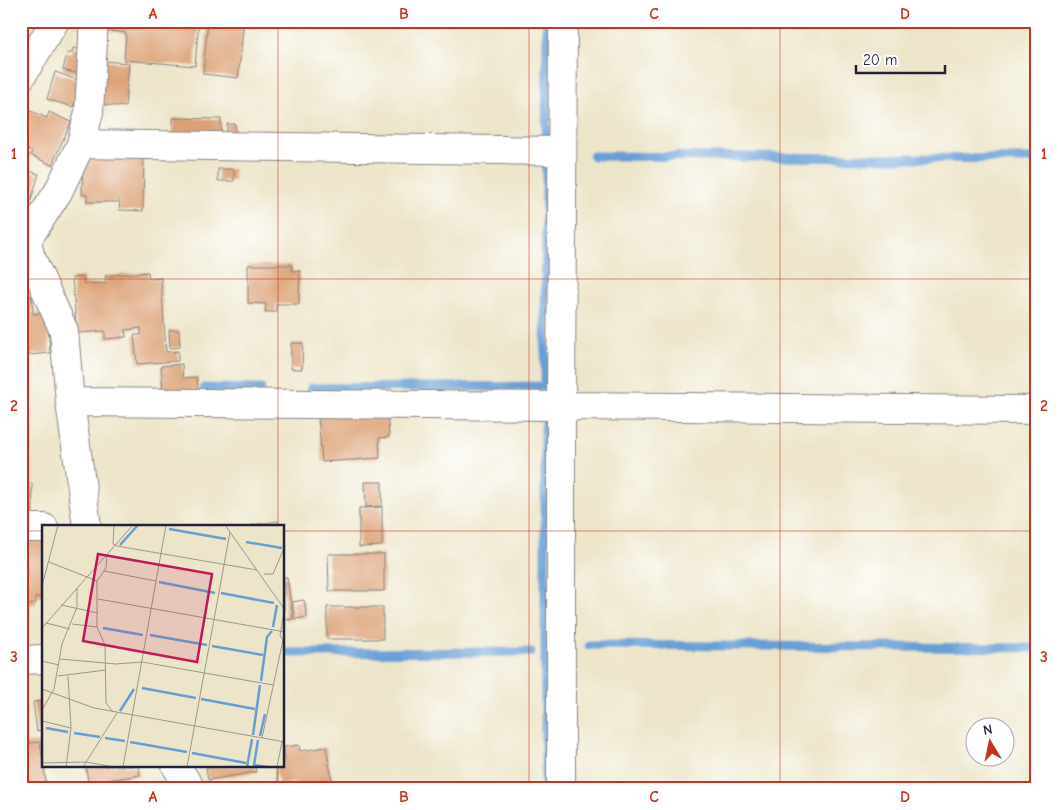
<svg xmlns="http://www.w3.org/2000/svg" width="1058" height="810" font-family="'Comic Neue',sans-serif">
<style>
.lines{fill:none;stroke-linecap:round;stroke-linejoin:round}
.stream{stroke:#679fd5;stroke-width:9}
.building{fill:#dca074}
.minor-casing{stroke:#888482;stroke-width:30}
.secondary-casing{stroke:#888482;stroke-width:30}
.minor{stroke:#fff;stroke-width:28}
.secondary{stroke:#fff;stroke-width:28}
.grid{fill:none;stroke:#c8321e;stroke-width:1;stroke-opacity:0.55}
.inset-river{fill:none;stroke:#679fd5;stroke-width:2.5}
.inset-road{fill:none;stroke:#9c9790;stroke-width:1}
.view{fill:#c2185b;fill-opacity:0.15;stroke:#c2185b;stroke-width:2.5}
.inset-edge{fill:none;stroke:#22223b;stroke-width:2.5}
.neatline{fill:none;stroke:#c8321e;stroke-width:2}
.grid-label{font-size:16px;text-anchor:middle;font-weight:bold;fill:#c8321e}
</style>
<rect width="100%" height="100%" fill="#fff"/>
<filter id="ink" filterUnits="userSpaceOnUse"><feTurbulence type="fractalNoise" baseFrequency=".02" numOctaves="2"/><feDisplacementMap in="SourceGraphic" scale="10" xChannelSelector="R" yChannelSelector="G"/><feConvolveMatrix kernelMatrix="1 2 1 2 8 2 1 2 1" color-interpolation-filters="sRGB"/></filter>
<filter id="wash" filterUnits="userSpaceOnUse"><feTurbulence type="fractalNoise" baseFrequency=".0096" numOctaves="4" result="noise"/><feDisplacementMap in="SourceGraphic" scale="20" xChannelSelector="R" yChannelSelector="G"/><feGaussianBlur stdDeviation="1.12" result="paint"/><feColorMatrix in="noise" values="0 0 0 0 0 0 0 0 0 0 0 0 0 0 0 0 0 1.4 0 .05"/><feComposite in="paint" operator="in"/></filter>
<g filter="url(#wash)">
<rect width="100%" height="100%" fill="#ede5c9"/>
<g class="lines">
<path class="stream" d="M546,145L547,21
M593,156L1037,159
M204,388L261,389
M311,388L545,386L546,161
M589,645L1037,648
M284,653L531,652
M545,789V423"/>
</g>
<g id="blocks">
<path class="building" d="M110,21H199L195,66L124,60L126,33L109,31Z
M208,21H244L238,78L203,74Z
M73,48L86,51L80,74L63,70L67,53H72Z
M103,61L129,63L125,107L99,104Z
M55,72L81,81L73,107L47,99Z
M31,111L47,118L49,112L71,122L52,165L30,155L32,152L21,147V132Z
M173,118L221,119V139L173,138Z
M227,124H235V138H227Z
M83,153L144,154L143,211L119,210L120,202H87V195L82,194Z
M21,169L39,174L28,210L21,207Z
M218,169H234V181H218Z
M248,265H292V271H300L299,304H276V312H265L266,304L248,303Z
M148,272L149,279L161,278L166,352L178,351V361L137,364L134,335H141V328L125,330L126,337L105,339V331L77,333L72,278L83,277L84,284L106,283L105,276Z
M32,296L33,314L47,313L50,353L28,355L27,343H21V297Z
M169,330H179L180,347L170,348Z
M291,343H303L302,369H291Z
M182,364L183,378L197,377L198,390L163,392L161,366Z
M387,410L389,437L379,438L380,458L322,462L318,415Z
M365,482H382V506L366,507Z
M21,483H32L33,512L21,513Z
M382,507V546L359,547V508Z
M278,521L279,526H252V525Z
M44,541V597H35L36,604L21,605V542Z
M328,554H384V591H329Z
M284,577H287L293,619L284,620Z
M304,600L307,617L295,619L292,602Z
M327,607H383V639H327Z
M44,701V730L37,731L33,702Z
M40,742L47,789H21V744Z
M299,745L300,751L326,747L333,785L309,789H295L294,783L279,786L275,766H284V747Z
M86,766H138L140,775L88,783Z
M216,766H255L256,772L208,780L206,768Z
M115,783V789H90V787Z"/>
</g>
</g>
<g filter="url(#ink)">
<use href="#blocks" fill-opacity="0" stroke="#888482" stroke-width="1"/>
<g class="lines">
<defs>
<path id="minor" d="M81,144L562,151
M21,233L27,240L30,255L64,331L70,402L87,526
M27,240L58,192L81,144L89,112L93,40V21
M70,402L1037,410
M21,528H44
M21,660L44,659
M176,766L191,789
M561,789V406L563,21"/>
<path id="secondary" d="M21,77L55,21"/>
</defs>
<use href="#minor" class="minor-casing"/>
<use href="#secondary" class="secondary-casing"/>
<use href="#minor" class="minor"/>
<use href="#secondary" class="secondary"/>
</g>
</g>
<path class="grid" d="M278,21V526M529,21V789M780,21V789M21,279H1037M21,531H44M284,531H1037M278,766V789"/>
<g transform="translate(42 525)">
<rect width="242" height="242" fill="#ede5c9"/>
<path class="inset-river" d="M127,4L184,14M204,17L240,23M78,20L96,0M117,57L173,68M179,68L232,78M231,102L235,80M61,103L101,110M108,110L165,120M170,121L221,130M219,156L225,112L230,106M100,163L154,173M159,174L213,184M78,186L92,164M4,203L26,207M32,208L58,212M211,210L218,160M218,211L223,189M63,213L83,216M216,215L212,240L226,242M88,217L145,227M150,228L204,238M205,242L210,214"/>
<path class="inset-road" d="M72,0L71,19L75,21L215,45M183,0L243,85M7,37L55,56V102L63,120L64,178L71,187M62,46L114,56M222,49H231L243,21M55,56L64,43L65,29M0,61L16,0M56,74L243,107M19,80L56,88M4,98L28,104M30,99L55,102M0,103L91,0M18,134L74,139L100,137L231,160M0,136L17,140M16,151L64,145M0,164L52,183L243,217M0,185L12,164L20,119L35,82V63M0,196L29,203M220,213L241,115L238,111L241,92M0,238L44,237L72,242M24,242L29,203L26,151M41,242L75,188M81,242L124,0M145,242L188,7M235,242L240,217"/>
<path class="view" d="M56,29L170,49L155,137L41,116Z"/>
<rect width="242" height="242" class="inset-edge"/>
</g>
<rect width="1058" height="810" fill="none" stroke="#fff" stroke-width="55"/>
<g transform="translate(990 742) rotate(350)"><circle r="24" fill="#ffffff" stroke="#a7a7b1"/>
<path d="M0-4L9 19L0 12L-9 19Z" fill="#c8321e"/>
<text y="-8" font-size="14" font-weight="bold" text-anchor="middle" fill="#22223b">N</text>
</g>
<path d="M856 65v8h89v-8" fill="none" stroke="#22223b" stroke-width="2.5"/>
<text x="863" y="65" font-size="15" fill="#22223b" stroke="#ffffff" stroke-width="4" paint-order="stroke">20 m</text>
<rect x="28" y="28" width="1002" height="754" class="neatline"/>
<g class="grid-label">
<text x="153" y="19">A</text>
<text x="404" y="19">B</text>
<text x="654" y="19">C</text>
<text x="905" y="19">D</text>
<text x="14" y="159">1</text>
<text x="1044" y="159">1</text>
<text x="14" y="411">2</text>
<text x="1044" y="411">2</text>
<text x="14" y="662">3</text>
<text x="1044" y="662">3</text>
<text x="153" y="802">A</text>
<text x="404" y="802">B</text>
<text x="654" y="802">C</text>
<text x="905" y="802">D</text>
</g>
</svg>
